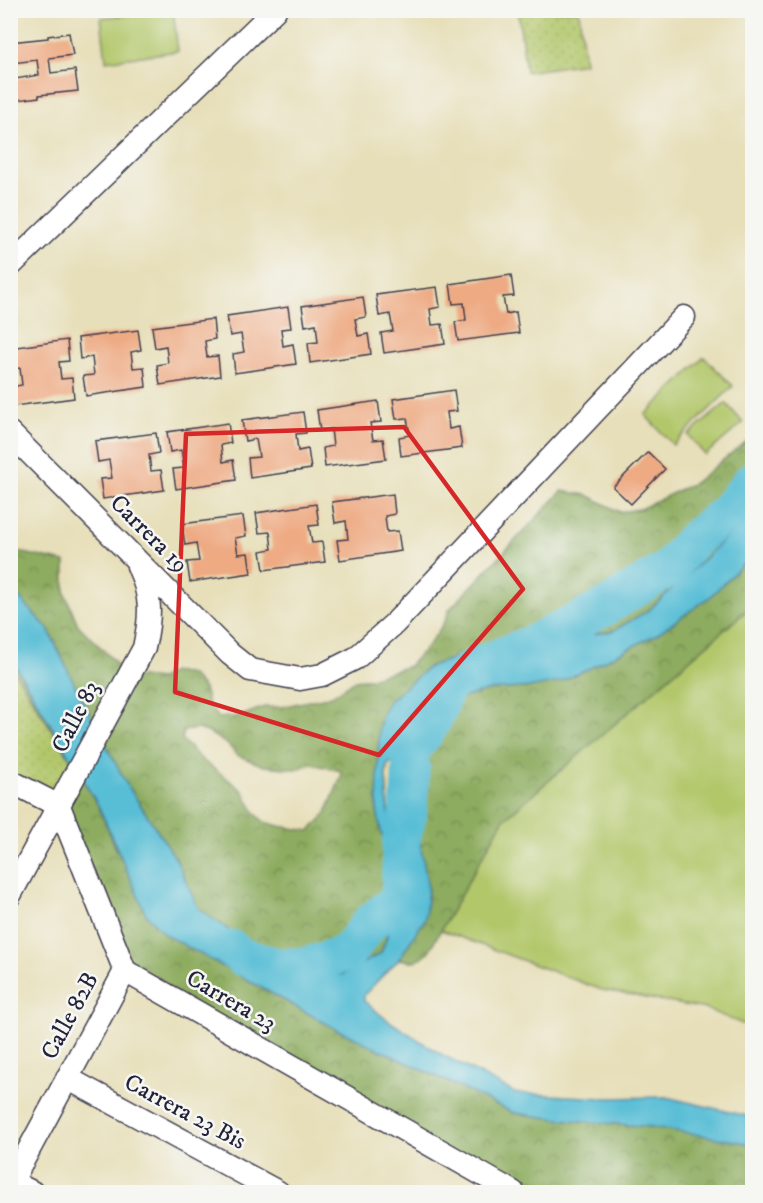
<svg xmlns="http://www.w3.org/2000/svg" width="763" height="1203" font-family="'IM FELL DW Pica',serif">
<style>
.grass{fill:#b2c76b;stroke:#6a7453;stroke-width:1.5}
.forest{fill:url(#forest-crowns);stroke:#58674d;stroke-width:1.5;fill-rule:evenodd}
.sand{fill:url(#sand-dots);stroke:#887e6c;stroke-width:1.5}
.park{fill:url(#park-dots);stroke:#6a7453;stroke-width:1.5}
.water{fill:#58bed6;stroke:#3d7088;stroke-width:1.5;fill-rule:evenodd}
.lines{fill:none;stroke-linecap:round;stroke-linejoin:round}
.river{stroke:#58bed6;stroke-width:38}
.building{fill:#eeaa83}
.minor-casing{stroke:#403e4e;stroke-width:25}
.minor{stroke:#fff;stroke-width:22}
.marked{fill:none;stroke:#d62828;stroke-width:4.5;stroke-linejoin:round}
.labels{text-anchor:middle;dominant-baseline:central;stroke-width:5;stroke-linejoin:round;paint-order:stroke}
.street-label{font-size:24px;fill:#22223b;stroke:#f6f6f2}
</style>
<defs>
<pattern id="forest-crowns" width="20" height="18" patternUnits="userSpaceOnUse" patternTransform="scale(1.5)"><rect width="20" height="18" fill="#8dac5f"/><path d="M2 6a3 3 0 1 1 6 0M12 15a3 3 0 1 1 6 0" fill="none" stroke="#738c50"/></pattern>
<pattern id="sand-dots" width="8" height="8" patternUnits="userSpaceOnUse" patternTransform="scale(1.5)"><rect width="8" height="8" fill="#eeda9e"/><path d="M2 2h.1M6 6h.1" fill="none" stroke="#ccbb89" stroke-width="1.8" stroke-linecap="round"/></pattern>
<pattern id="park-dots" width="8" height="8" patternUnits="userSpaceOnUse" patternTransform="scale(1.5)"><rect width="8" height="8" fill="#b2c76b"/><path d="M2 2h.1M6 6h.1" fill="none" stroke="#99ab5e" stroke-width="1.8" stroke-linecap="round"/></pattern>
</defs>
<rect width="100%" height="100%" fill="#f6f6f2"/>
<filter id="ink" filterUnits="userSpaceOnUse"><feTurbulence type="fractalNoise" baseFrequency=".0167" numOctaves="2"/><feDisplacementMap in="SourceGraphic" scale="12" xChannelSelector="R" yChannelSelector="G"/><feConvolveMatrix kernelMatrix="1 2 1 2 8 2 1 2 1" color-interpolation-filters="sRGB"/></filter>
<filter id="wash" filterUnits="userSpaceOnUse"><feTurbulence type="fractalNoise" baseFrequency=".008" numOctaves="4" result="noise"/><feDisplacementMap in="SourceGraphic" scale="24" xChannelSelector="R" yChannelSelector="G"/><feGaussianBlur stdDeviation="1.35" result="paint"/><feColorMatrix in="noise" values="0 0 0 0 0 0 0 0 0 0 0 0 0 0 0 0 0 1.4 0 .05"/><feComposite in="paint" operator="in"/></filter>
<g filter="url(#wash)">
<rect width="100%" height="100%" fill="#e7dfb9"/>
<path class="grass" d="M162,11H173L178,51L106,61L101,18Z
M704,357L733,386L673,445L645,415Z
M726,403L743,423L705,455L688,435Z
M752,606V1028L706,1009L602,990L441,930L503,820Z"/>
<path class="forest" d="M752,437V511L701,562L649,610L613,631L581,636L512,651L464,655L430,666L389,701L379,730L377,810L381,832L399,880L400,899L381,953L342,975H304L280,967L197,908L176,859L126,783L81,698L48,629L11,589L10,550L65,562V593L78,625L129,676L160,679L173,672L191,675L204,689L209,707L219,718L241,716L264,707H281L332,696L355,680L371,678L409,666L431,642L445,621L449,610L562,491L587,495L620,512L640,509L694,483ZM197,729L208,732L227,744L237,755L264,766L296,769L312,764L341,771V777L326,813L310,831L279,826L264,822L255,813L243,791L224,776L202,760L182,740L183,731Z
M752,555V606L503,820L429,951C419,962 413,963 399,959L425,919L428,888L419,836L417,769L421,740L429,717L447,702L491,690L534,687L588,669L657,634L710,597Z
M10,658L98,805L116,849L164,934L336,1029L514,1113L557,1119L652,1127L752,1144V1192H513L125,971L59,806L11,781Z"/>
<path class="sand" d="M408,750C418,764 406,823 401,841L389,821L386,776L387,766L396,756Z"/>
<path class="park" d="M518,11H579L585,63L526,72Z
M10,665L76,768L58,800L11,776Z"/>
<path class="water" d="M752,511V555L710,597L657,634L588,669L560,682L534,687L491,690L447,702L429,717L421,740L417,769L419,836L428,888L425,919L399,959L364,995V1001L386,1019L439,1053L515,1093L604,1098L666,1097L752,1117V1144L652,1127L557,1119L514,1113L336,1029L164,934L146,914L98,805L11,658V589L48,629L81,698L126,783L176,859L198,908L280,967L304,975H342L381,953L400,899L399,880L381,832L377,810L379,730L382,715L389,701L430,666L464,655L512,651L581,636L613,631L649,610L701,562ZM408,750C417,764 406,822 401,840L389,821L386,776L387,766L396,756Z"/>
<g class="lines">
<path class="river" d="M232,949L242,957L280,967L306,966L347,953L371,922L400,899L401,841L408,815L411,766L408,750C429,734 439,710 446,686L477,666L532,644L602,609L668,569L695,538L726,513L752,481"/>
</g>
<g id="blocks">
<path class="building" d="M69,33L73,55L49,58L51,73L75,70L78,91L39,95V97L18,100L15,79L39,75L37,60L12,63L10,42L48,38V36Z
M511,275L514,296L503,297L506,314L516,312L519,333L458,341L455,322L466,320L464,303L453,304L450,284Z
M437,287L440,307L430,309L432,325L442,324L445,344L384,353L381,333L393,331L390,314L379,316L376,295Z
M363,297L366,317L355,319L358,336L368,334L371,354L310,363L308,343L318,342L316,324L305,326L302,306Z
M288,307L291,328L281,329L283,346L293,344L296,364L235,373L233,354L244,352L241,334L230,336L227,316Z
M213,319L215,339L205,341L207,357L218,356L220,376L160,385L157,365L168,363L166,346L155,348L152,327Z
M138,330L141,350L131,352L133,368L144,367L146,387L86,396L83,376L94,375L92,357L80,359L78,338Z
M67,340L69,361L59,362L61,379L72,378L74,398L14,406L11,387L22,385L20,368L10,369V348Z
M454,390L457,411L447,412L449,429L459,427L462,448L401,456L399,437L410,435L407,418L396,419L393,399Z
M378,401L381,422L370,423L373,440L383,439L386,459L325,467L323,448L333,446L331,429L320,431L317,410Z
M303,412L306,433L296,434L298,451L308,449L311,469L250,478L248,458L259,457L256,439L245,441L242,420Z
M228,423L231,443L221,445L223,462L233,460L236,480L176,489L173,469L184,468L181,450L170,452L167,432Z
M156,433L159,453L149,455L151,471L161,470L164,490L103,499L100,479L112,478L109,460L98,462L95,441Z
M648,452L665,469L631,504L613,487Z
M393,494L395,514L385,516L387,532L398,531L401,551L340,560L337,540L348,539L346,521L335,523L332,502Z
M316,504L319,525L309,526L312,543L322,542L325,562L264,570L261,551L272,549L270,532L259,533L256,513Z
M243,516L246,536L235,538L238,554L248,553L251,573L190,582L187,562L199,561L196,543L185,545L182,524Z"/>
</g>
</g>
<g filter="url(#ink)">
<use href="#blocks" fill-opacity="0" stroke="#403e4e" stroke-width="1.5"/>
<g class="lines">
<defs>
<path id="minor" d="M10,266L275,10
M10,433L230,654L250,670L300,679L322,675L356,658L395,623L684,317
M10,781L59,806L125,971L513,1192
M10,895L144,648C151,616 152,596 138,566
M67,1078L278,1192
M10,1181L32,1192
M12,1181L125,971"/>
</defs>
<use href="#minor" class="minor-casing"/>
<use href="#minor" class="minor"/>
</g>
</g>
<path class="marked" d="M404,427L523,589L379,755L175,692L186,434Z"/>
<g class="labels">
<g class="street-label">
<text transform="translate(149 534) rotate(45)">Carrera 19</text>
<text transform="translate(76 717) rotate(-63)">Calle 83</text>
<text transform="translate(231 1001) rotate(30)">Carrera 23</text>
<text transform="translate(70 1016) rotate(-62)">Calle 82B</text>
<text transform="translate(185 1112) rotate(28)">Carrera 23 Bis</text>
</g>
</g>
<rect width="763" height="1203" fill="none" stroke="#f6f6f2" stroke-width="36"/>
</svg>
